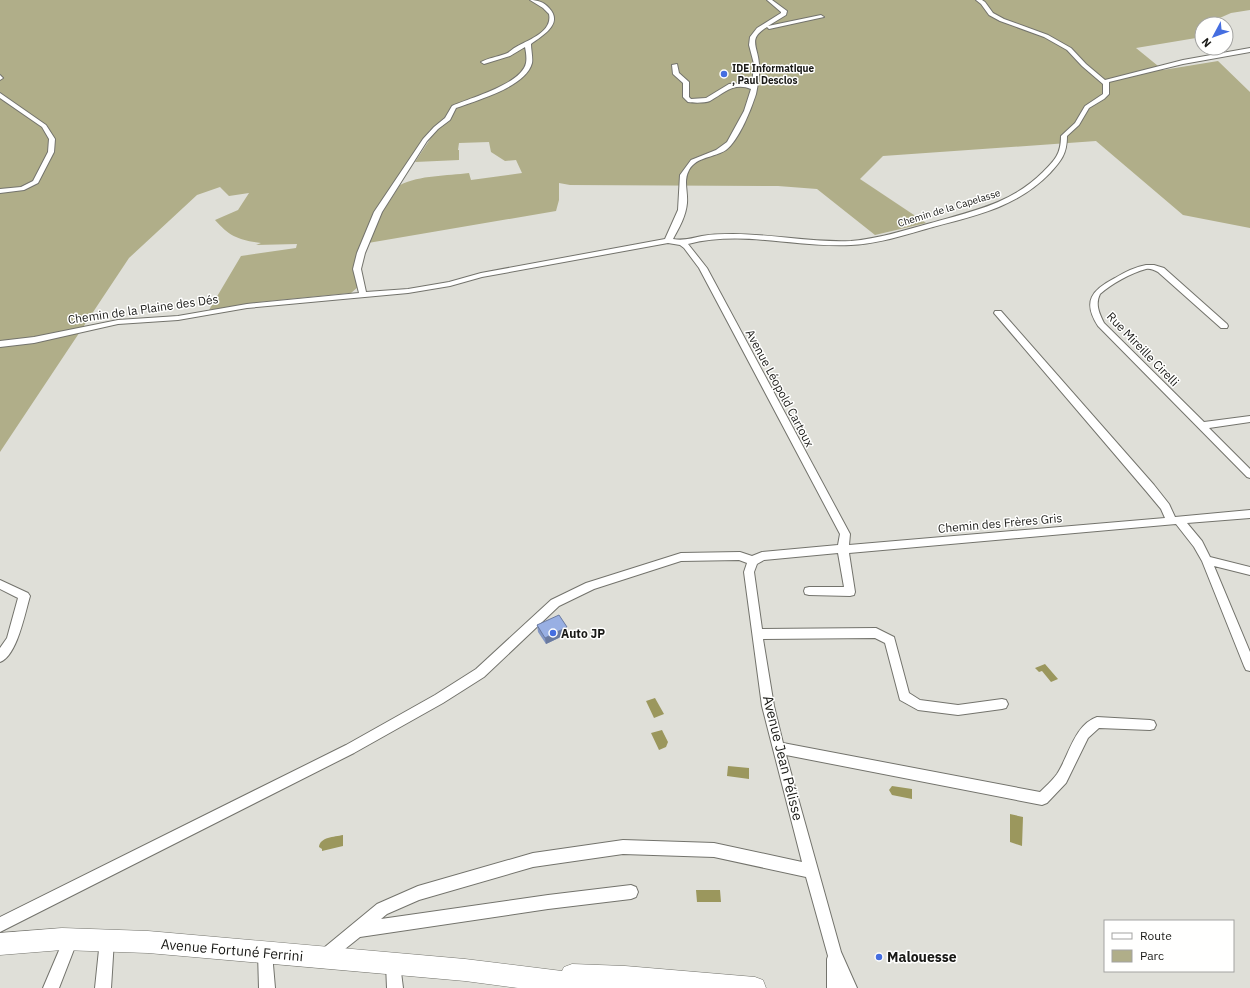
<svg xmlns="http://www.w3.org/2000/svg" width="1250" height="988" font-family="'IBM Plex Sans',sans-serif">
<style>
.green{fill:#b0ae89}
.water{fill:#9b975d}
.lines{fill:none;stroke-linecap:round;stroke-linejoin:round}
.street-casing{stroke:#73736c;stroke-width:2}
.secondary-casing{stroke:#73736c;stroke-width:1}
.street{fill:#fff;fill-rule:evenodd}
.secondary{fill:#fff;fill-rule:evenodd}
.wall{fill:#8396c3}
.shaded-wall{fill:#6a7a9f}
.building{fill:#98afe3;stroke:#6a7a9f}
.poi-dot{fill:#456ee0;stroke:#fffffe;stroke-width:1.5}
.labels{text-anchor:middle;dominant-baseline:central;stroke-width:3;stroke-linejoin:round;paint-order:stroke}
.far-poi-label{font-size:10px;font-weight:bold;fill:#191916;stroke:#fffffe;text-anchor:start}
.far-street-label{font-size:10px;fill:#191916;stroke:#fffffe}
.street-label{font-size:12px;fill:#191916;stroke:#fffffe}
.poi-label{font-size:12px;font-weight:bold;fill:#191916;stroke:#fffffe;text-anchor:start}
.near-street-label{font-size:14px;fill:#191916;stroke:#fffffe}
.near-poi-label{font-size:14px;font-weight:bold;fill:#191916;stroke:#fffffe;text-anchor:start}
</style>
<rect width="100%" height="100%" fill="#dfdfd8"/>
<path class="green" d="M0,0H1250V10L1231,13L1206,24H1202V37L1136,48L1163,70L1218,61L1250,92V228L1183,215L1096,141L883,156L860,179L926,223L875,235L817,189L778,186L570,185L559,183V200L556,211L368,243L381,211H383L400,185C420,175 447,176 469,173L471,180L522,173L516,160L505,161L491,152L489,142L459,143L458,150H459V160L415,162L434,133L430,130L412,155L362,242L358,287L351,293L260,302L209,310L241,256L296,248L297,244L256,245L261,243C239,240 230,237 215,220L238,210L249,193L229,196L220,187L197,195L129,258L0,452Z"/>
<path class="water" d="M1045,664L1058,679L1051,682L1042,671L1039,672L1035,668Z
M655,698L664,714L654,718L646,701Z
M662,730L668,742L666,747L659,750L651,733Z
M728,766L749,768V779L727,776Z
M892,786L912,789V799L892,795L889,790Z
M1010,814L1023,817L1022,846L1010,842Z
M343,835V846L322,851V849L319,847C320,837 334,837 343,835Z
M696,890H720L721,902H697Z"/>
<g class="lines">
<defs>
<path id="street" d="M530,0C537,0 544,2 549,8C564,24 542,36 531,44C531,50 533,58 532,63C526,87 477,100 456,108L450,120L438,129L427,141L382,212L365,253L361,269L366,292L408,289L449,282L481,273L665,239L678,210L680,175L691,160L716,150L727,142L744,111L751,89C734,82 724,93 710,101C705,103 694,103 688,102L683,97V83L673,74L672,65L677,64L679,73L689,82V97L691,99L706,98L729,84L742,83L752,85L754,64L749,45L750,37L757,28L781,13V12L767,0H772L787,11L786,15L768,26L821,15L824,17L769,29L767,27C747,39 758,46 759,64C760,74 758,84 756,94C751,110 739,140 726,150C714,158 697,156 689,170C683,181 688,191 687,203C686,216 679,228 673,239C684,241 692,238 702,236C712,234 723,234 733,234C772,234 811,243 851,241C878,239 905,230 931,223C972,211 1011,204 1043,172C1055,160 1061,154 1061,136L1075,123L1085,106L1103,94V84L1082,66L1067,50L1044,37L1000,21L989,15L981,4L976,0H982L985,2L993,13L1004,19L1048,35L1071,48L1086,64L1105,80L1183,60L1250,48V52L1183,64L1109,82V94L1104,99L1089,108L1079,125L1067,136C1067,154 1061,161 1050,173C1017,207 977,215 933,227C907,234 879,244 851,245C796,248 743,230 688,244L707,268L850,534L849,545L1165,518L1161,509L1146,491L994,313L995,311H1001L1154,485L1169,504L1175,517L1250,510V518L1187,523L1202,541L1210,557L1250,567V575L1214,566L1250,652V671L1246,670L1244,666L1202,561L1194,547L1176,524L849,553L855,592L854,595L850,596L809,595L805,594L804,591L805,588L809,587H844L838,553L764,560L757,564L754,572L762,629L876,628L894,637L909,693L920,700L958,705L1002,699L1006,700L1008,704L1006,708L1002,709L958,715L918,710L900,700L885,643L875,638L763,639L774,706L783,743L1040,792C1045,787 1052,781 1057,774C1069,756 1074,725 1097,717L1150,720L1154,721L1156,725L1154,729L1150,730L1099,728L1088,738L1066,783L1047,803L1042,805L786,755L841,952L857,988H827V959L828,956L806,877L714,857L623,854L533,867L419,900L387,914L381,919L548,895L631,885L636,887L638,892L636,897L631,899L548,909L360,937L330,961L325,963L320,961L318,956L320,951L377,904L418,886L533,853L623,840L714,843L802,862L762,706L744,572L747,563L739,560L681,561L594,589L559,606L484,677L443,703L354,753L0,932V917L346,745L435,695L476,669L551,600L586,583L681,553L740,552L752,556L762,552L838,545L840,534L699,268L684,248L680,245L668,243L482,277L450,286L408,293L247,308L178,320L118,324L34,343L0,347V341L34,337L118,320L178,316L247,304L359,293L353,269L357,253L374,212L423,139L434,127L445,118L452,106C470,98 522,84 526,63C527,58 526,52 525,47L510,56L484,64L481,62C488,58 497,57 505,54C509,53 512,49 516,47C528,40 553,32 549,14L543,8Z
M0,75L3,78L0,80Z
M0,93L46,125L55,139L54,152L38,183L24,190L0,193V189L21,187L33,181L48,152L49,139L42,127L0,98Z
M1146,265H1154L1164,268L1227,324L1228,326L1227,328H1221L1158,272C1154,270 1150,268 1146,269C1131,273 1111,284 1100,294C1095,304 1099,313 1104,323L1204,422L1250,416V422L1209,428L1250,469V478L1247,477L1098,326C1082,301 1092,290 1115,278C1125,272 1135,267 1146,265Z
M0,580L28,593L30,596C25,613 17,656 0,662V648L7,638L18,598L0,589Z
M71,932L76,934L78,939L59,988H43L66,934Z
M107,933L112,935L114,940L111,988H95L100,940L102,935Z
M265,946L270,948L272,953L275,988H259L258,953L260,948Z
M393,957L398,959L400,964L403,988H387L386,964L388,959Z"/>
<path id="secondary" d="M62,928L148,931L465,959L562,971L564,967L572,964L625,966L755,977L763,980L766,988H518L465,981L148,953L62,950L0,955V933Z"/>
</defs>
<use href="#street" class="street-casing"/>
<use href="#secondary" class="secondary-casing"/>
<use href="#street" class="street"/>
<use href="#secondary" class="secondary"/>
</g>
<path class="wall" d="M537,625L567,627V634L546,644L538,632Z"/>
<path class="shaded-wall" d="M567,627V634L546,644L545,638Z"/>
<path class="building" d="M559,615L567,627L545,638L537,625Z"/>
<g class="poi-dot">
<circle cx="724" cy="74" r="4"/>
<circle cx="553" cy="633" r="4"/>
<circle cx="879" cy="957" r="4"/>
</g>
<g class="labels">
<g class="far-poi-label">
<text x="732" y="68">IDE Informatique<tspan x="732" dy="12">, Paul Desclos</tspan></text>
</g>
<g class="far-street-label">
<text transform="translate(949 208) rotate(-17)">Chemin de la Capelasse</text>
</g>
<g class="street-label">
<text transform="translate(143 309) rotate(-8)">Chemin de la Plaine des Dés</text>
<text transform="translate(1143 349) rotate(46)">Rue Mireille Cirelli</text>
<text transform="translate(780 388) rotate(62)">Avenue Léopold Cartoux</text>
<text transform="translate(1000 523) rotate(-5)">Chemin des Frères Gris</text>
</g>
<g class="poi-label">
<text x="561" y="633">Auto JP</text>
</g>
<g class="near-street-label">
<text transform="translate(783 758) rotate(76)">Avenue Jean Pélisse</text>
<text transform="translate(232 950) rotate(5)">Avenue Fortuné Ferrini</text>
</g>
<g class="near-poi-label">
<text x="887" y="957">Malouesse</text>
</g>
</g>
<rect x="1104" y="920" width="130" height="52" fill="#fffffe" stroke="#a3a3a1"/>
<rect x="1112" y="933" width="20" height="6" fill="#ffffff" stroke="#a3a3a1"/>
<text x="1140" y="940" font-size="12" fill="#191916">Route</text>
<rect x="1112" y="950" width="20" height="12" fill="#b0ae89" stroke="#a3a3a1"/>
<text x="1140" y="960" font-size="12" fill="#191916">Parc</text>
<g transform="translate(1214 36) rotate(229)"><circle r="19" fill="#fffffe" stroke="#a3a3a1"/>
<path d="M0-3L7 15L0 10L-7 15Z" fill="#456ee0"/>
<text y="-6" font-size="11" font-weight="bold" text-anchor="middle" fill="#191916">N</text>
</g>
</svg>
